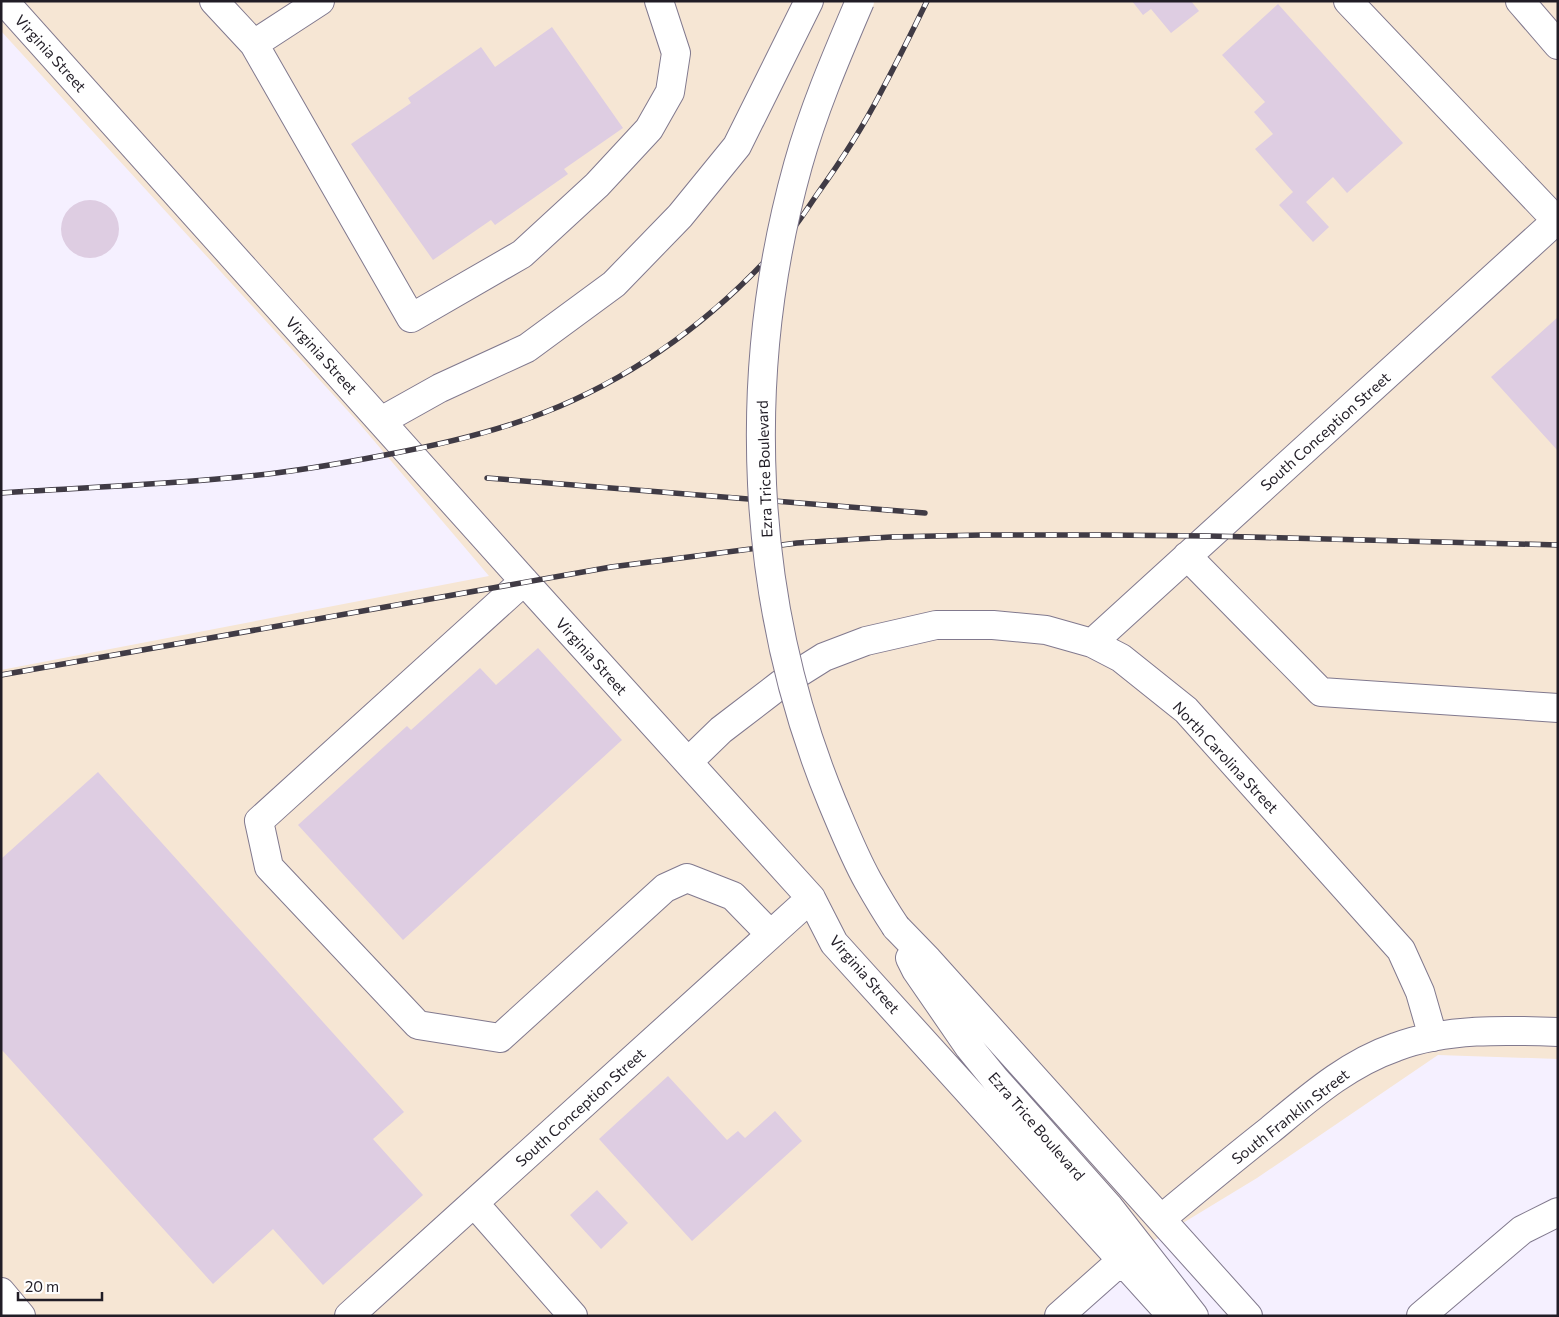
<svg xmlns="http://www.w3.org/2000/svg" width="1559" height="1317" font-family="Commissioner,sans-serif">
<style>
.industrial{fill:#f6e6d4}
.building{fill:#decde2}
.lines{fill:none;stroke-linecap:round;stroke-linejoin:round}
.minor-casing{stroke:#81798e;stroke-width:30}
.highway-casing{stroke:#81798e;stroke-width:30}
.minor{stroke:#fff;stroke-width:28}
.highway{stroke:#fff;stroke-width:28}
.rail-casing{stroke:#403b45;stroke-width:5.5}
.rail{stroke:#fff;stroke-width:4;stroke-dasharray:11;stroke-linecap:butt}
.minor-bridge-casing{stroke:#81798e;stroke-width:30;stroke-linecap:butt}
.minor-bridge{stroke:#fff;stroke-width:28}
.labels{text-anchor:middle;dominant-baseline:central;stroke-width:4;stroke-linejoin:round;paint-order:stroke}
.street-label{font-size:15px;fill:#211d26;stroke:#fff}
</style>
<rect width="100%" height="100%" fill="#f5f0ff"/>
<path class="industrial" d="M1,1H1558V1059L1438,1055L1257,1178L1122,1260L1059,1316H1V670L489,576L358,422L1,31Z"/>
<path class="building" d="M1132,1H1191L1199,11L1171,33L1151,9L1143,15Z
M1278,4L1403,143L1347,193L1333,177L1306,202L1329,227L1313,242L1279,205L1293,192L1255,149L1273,134L1254,112L1265,102L1222,55Z
M552,27L623,128L564,169L568,174L495,225L491,220L433,260L351,144L411,103L408,98L481,47L495,67Z
M61 229a29 29 0 1 1 58 0a29 29 0 1 1-58 0Z
M1558,317V451L1491,377Z
M538,648L622,740L403,940L298,825L407,726L411,730L480,668L496,685Z
M98,772L404,1112L373,1139L423,1195L323,1285L273,1229L213,1284L1,1049V859Z
M668,1076L727,1140L738,1131L745,1138L775,1111L802,1141L692,1241L599,1139Z
M597,1190L628,1223L601,1249L570,1215Z"/>
<g class="lines">
<defs>
<path id="minor" d="M4,1L524,581L811,898L834,943L1172,1316
M214,1L254,44L411,318L522,254L597,185L649,129L670,92L676,53L659,1
M1348,1L1556,220
M1520,1L1558,45
M254,44L320,1
M381,421L440,388L527,348L614,284L680,216L737,146L809,1
M1187,556L1321,692L1558,708
M524,581L259,821L269,867L418,1025L500,1038L665,888L687,878L733,896L770,934
M1092,643L1558,219
M688,762L721,730L781,684L824,657L866,641L936,625H993L1046,630L1092,643L1121,658L1186,710L1401,950L1420,992L1433,1037
M896,927L928,960L1248,1316
M910,958L916,970L969,1047L995,1079L1109,1207L1194,1316
M474,1203L573,1316
M1161,1219C1197,1189 1233,1159 1270,1130C1310,1097 1347,1064 1396,1047C1446,1028 1505,1030 1558,1032
M1,1292L21,1316
M349,1316L811,898
M1059,1316L1122,1260"/>
<path id="highway" d="M1421,1316L1522,1230L1558,1212"/>
</defs>
<use href="#minor" class="minor-casing"/>
<use href="#highway" class="highway-casing"/>
<use href="#minor" class="minor"/>
<use href="#highway" class="highway"/>
<defs>
<path id="rail" d="M487,478L925,513
M1,493C77,488 152,485 228,478C280,474 333,465 385,455C439,445 492,433 543,413C637,376 719,315 785,239C797,225 807,209 818,193C841,161 863,127 881,92C897,62 912,32 927,1
M1,675L611,567L797,543L891,537L982,535H1104L1209,536L1558,545"/>
</defs>
<use href="#rail" class="rail-casing"/>
<use href="#rail" class="rail"/>
<defs>
<path id="minor-bridge" d="M860,1C837,55 814,108 798,165C740,373 749,601 832,802C843,828 854,856 868,881C877,897 886,912 896,927"/>
</defs>
<use href="#minor-bridge" class="minor-bridge-casing"/>
<use href="#minor-bridge" class="minor-bridge"/>
</g>
<g class="labels">
<g class="street-label">
<text transform="translate(51 53) rotate(48)">Virginia Street</text>
<text transform="translate(322 355) rotate(48)">Virginia Street</text>
<text transform="translate(1325 431) rotate(-42)">South Conception Street</text>
<text transform="translate(764 469) rotate(-92)">Ezra Trice Boulevard</text>
<text transform="translate(592 656) rotate(48)">Virginia Street</text>
<text transform="translate(1226 757) rotate(47)">North Carolina Street</text>
<text transform="translate(865 974) rotate(49)">Virginia Street</text>
<text transform="translate(580 1107) rotate(-42)">South Conception Street</text>
<text transform="translate(1290 1116) rotate(-38)">South Franklin Street</text>
<text transform="translate(1037 1126) rotate(49)">Ezra Trice Boulevard</text>
</g>
</g>
<rect width="1559" height="1317" fill="none" stroke="#211d26" stroke-width="5"/>
<path d="M18 1292v8h84v-8" fill="none" stroke="#211d26" stroke-width="2.5"/>
<text x="25" y="1292" font-size="15" fill="#211d26" stroke="#ffffff" stroke-width="4" paint-order="stroke">20 m</text>
</svg>
